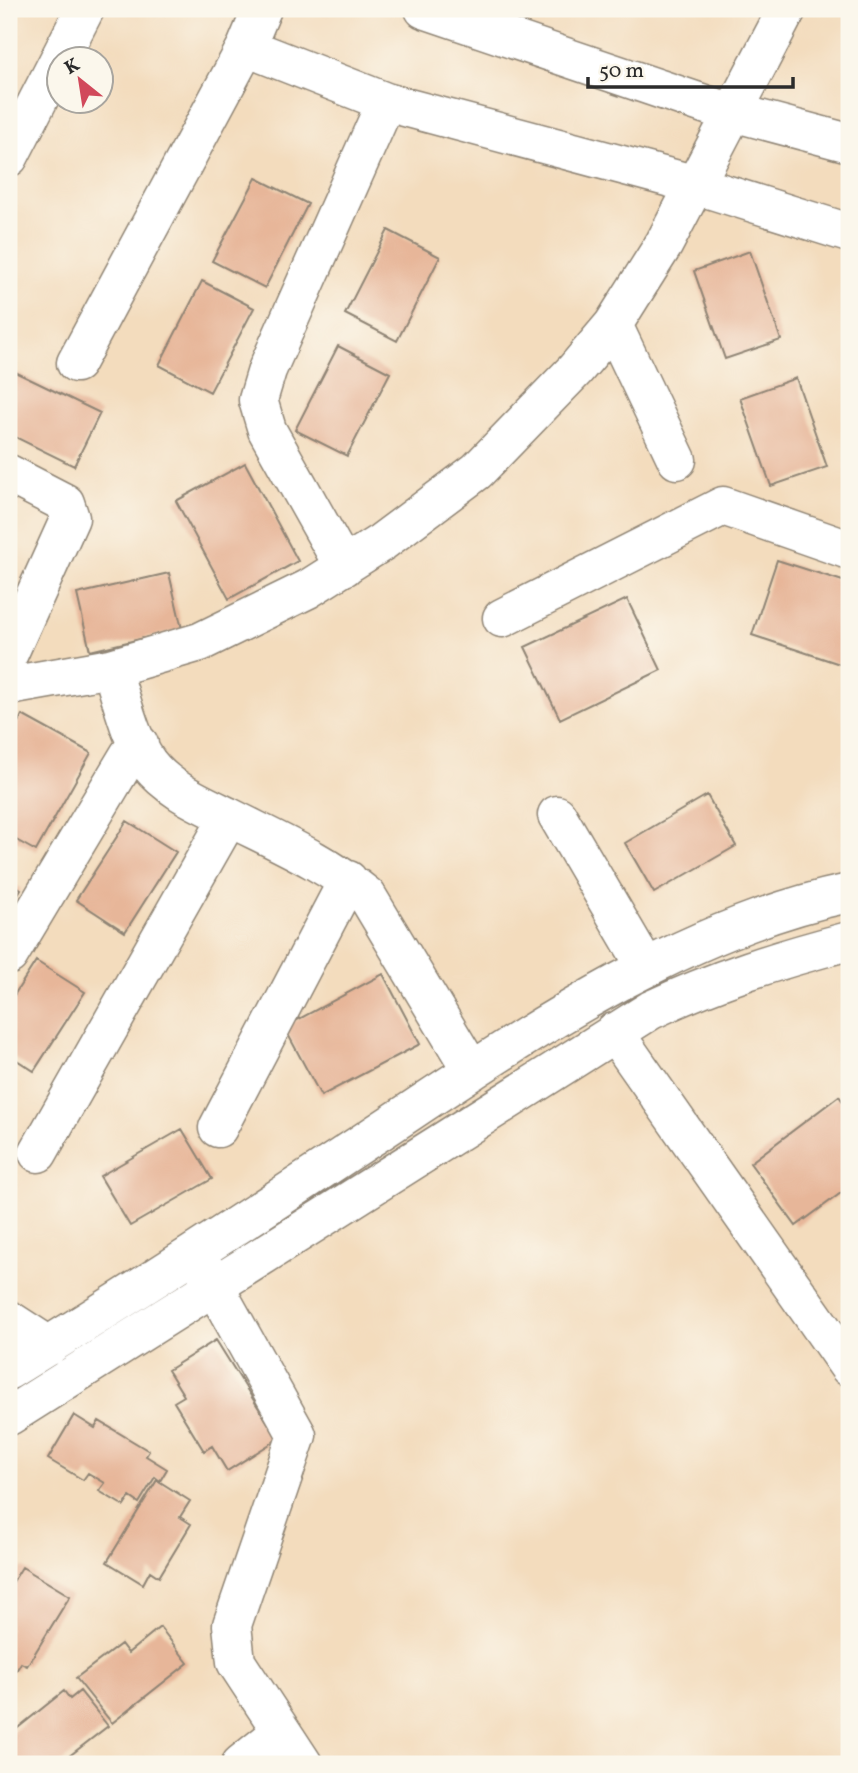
<svg xmlns="http://www.w3.org/2000/svg" width="858" height="1773" font-family="Vollkorn,serif">
<style>
.building{fill:#e7b699}
.lines{fill:none;stroke-linecap:round;stroke-linejoin:round}
.minor-casing{stroke:#8f8474;stroke-width:41}
.minor{stroke:#fff;stroke-width:38}
</style>
<rect width="100%" height="100%" fill="#fbf7ec"/>
<filter id="ink" filterUnits="userSpaceOnUse"><feTurbulence type="fractalNoise" baseFrequency=".0143" numOctaves="2"/><feDisplacementMap in="SourceGraphic" scale="14" xChannelSelector="R" yChannelSelector="G"/><feConvolveMatrix kernelMatrix="1 2 1 2 8 2 1 2 1" color-interpolation-filters="sRGB"/></filter>
<filter id="wash" filterUnits="userSpaceOnUse"><feTurbulence type="fractalNoise" baseFrequency=".00686" numOctaves="4" result="noise"/><feDisplacementMap in="SourceGraphic" scale="28" xChannelSelector="R" yChannelSelector="G"/><feGaussianBlur stdDeviation="1.57" result="paint"/><feColorMatrix in="noise" values="0 0 0 0 0 0 0 0 0 0 0 0 0 0 0 0 0 1.4 0 .05"/><feComposite in="paint" operator="in"/></filter>
<g filter="url(#wash)">
<rect width="100%" height="100%" fill="#f3dcbd"/>
<g id="blocks">
<path class="building" d="M256,178L308,204L265,288L212,261Z
M388,230L440,257L397,341L345,314Z
M750,251L781,340L725,359L694,271Z
M202,281L254,308L210,392L159,365Z
M338,346L390,373L347,456L295,430Z
M15,372L100,413L74,466L9,434V386Z
M796,378L827,467L771,486L740,398Z
M245,463L298,561L229,599L176,501Z
M777,560L849,583V667L752,635Z
M169,573L182,629L90,651L77,594Z
M627,599L661,670L560,719L525,647Z
M22,715L91,753L36,851L9,836V738Z
M707,795L736,846L654,893L625,843Z
M127,821L176,852L125,932L76,900Z
M9,881L21,889L9,908Z
M36,961L85,992L34,1071L9,1055V1003Z
M383,974L420,1044L321,1096L284,1027Z
M839,1096L849,1110V1187L796,1226L750,1163Z
M182,1129L212,1179L130,1226L100,1176Z
M216,1340L278,1439L227,1471L212,1446L204,1451L174,1402L184,1396L168,1370Z
M74,1415L95,1428L99,1421L149,1451L146,1456L167,1469L160,1481L155,1477L139,1503L130,1497L124,1506L99,1491L105,1483L88,1473L83,1480L48,1459Z
M157,1480L190,1501L180,1517L191,1524L159,1577L150,1571L143,1584L107,1562Z
M22,1567L70,1596L27,1666L21,1663L16,1671L9,1667V1605L13,1598L9,1595V1588Z
M160,1627L188,1663L112,1723L76,1678L121,1644L128,1653Z
M64,1691L70,1699L80,1691L108,1726L59,1764H9V1735Z"/>
</g>
</g>
<g filter="url(#ink)">
<use href="#blocks" fill-opacity="0" stroke="#8f8474" stroke-width="2"/>
<g class="lines">
<defs>
<path id="minor" d="M262,9L246,47L386,102L693,184L849,233
M424,9L710,106L849,143
M9,157L85,9
M613,325L677,460
M76,363L246,47
M9,474L65,503L70,518L9,653
M344,567L267,430L258,400L267,370L386,102
M502,618L723,506L849,550
M111,668C122,698 129,737 148,763C168,789 198,802 227,816C274,840 326,862 367,896L472,1071
M9,686L111,668L200,642L308,589L382,542L477,471L575,370L613,325L664,244L787,9
M557,815L646,967
M9,955L129,755L139,744
M614,1032L849,1367
M218,1128L348,880
M38,1153L229,817
M203,1266L297,1435L232,1625L236,1662L303,1764
M9,1320L49,1346
M9,1370C131,1295 251,1217 370,1138C516,1042 675,929 849,893
M9,1416L651,1010C716,979 780,959 849,941
M241,1764L281,1732"/>
</defs>
<use href="#minor" class="minor-casing"/>
<use href="#minor" class="minor"/>
</g>
</g>
<rect width="858" height="1773" fill="none" stroke="#fbf7ec" stroke-width="35"/>
<g transform="translate(80 80) rotate(330)"><circle r="33" fill="#fbf7ec" stroke="#a8a59f" stroke-width="2"/>
<path d="M0-5L12 26L0 18L-12 26Z" fill="#d1495b"/>
<text y="-10" font-size="19" font-weight="bold" text-anchor="middle" fill="#2b2b2b">K</text>
</g>
<path d="M588 77v10h205v-10" fill="none" stroke="#2b2b2b" stroke-width="3.5"/>
<text x="599" y="77" font-size="21" fill="#2b2b2b" stroke="#fbf7ec" stroke-width="5" paint-order="stroke">50 m</text>
</svg>
